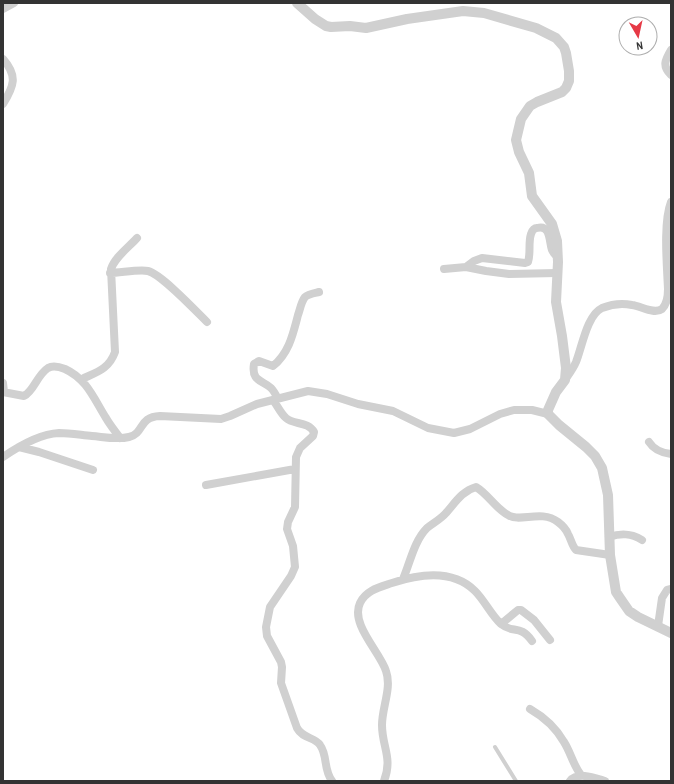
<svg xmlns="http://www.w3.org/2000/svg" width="674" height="784" font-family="'Archivo Narrow',sans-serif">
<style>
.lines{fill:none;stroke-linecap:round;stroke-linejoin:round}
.service{stroke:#d0d0d0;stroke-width:4}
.minor{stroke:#d0d0d0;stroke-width:8}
.tertiary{stroke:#d0d0d0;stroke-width:10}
</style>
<rect width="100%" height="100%" fill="#fff"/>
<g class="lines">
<path class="service" d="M495,747L516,781"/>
<path class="minor" d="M3,9L14,3
M671,50C665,60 662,66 671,75
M3,59C18,76 14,86 3,104
M466,267L474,261L482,258L525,263L528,262C531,253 528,243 531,234C532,231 534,228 537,228C551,224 549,242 552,250C553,253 556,255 558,258
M444,269L466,267L486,271L509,274L557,273
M110,273C120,273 139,269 148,271C161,274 196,311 207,322
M82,379C97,372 109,369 115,352L111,269C115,257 129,247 137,238
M565,380C569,374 573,369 576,362C582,347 587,315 602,308C612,304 622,303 632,305C641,306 654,315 662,309C667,304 668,295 668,289C667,265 663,223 671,202
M3,383L4,392
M3,392L24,396C34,391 37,375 48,368C53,365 60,367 65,369C87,379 94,399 106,418C110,425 115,431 120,438
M278,399C276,395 274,391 271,388C263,380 251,382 254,364L259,361L273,366C289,353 293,334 298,315C300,310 301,302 305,297C308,294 315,293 319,292
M273,400C277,405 281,414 286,418C293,425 308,421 314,432L313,436L300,448L296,457L295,507L288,522L287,529L293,546L295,567L291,576L270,607L266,627L267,636L281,662L282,667L281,683L297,728C303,739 315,737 320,745C328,756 323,769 332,781
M649,442C654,450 662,453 671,454
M19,447L39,452L93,470
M3,457C19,446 39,434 59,433C70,433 81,435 92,436C104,437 117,440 129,437C145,433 138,417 160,416L221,419L230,416L257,404L308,391L327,394L358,404L393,411L428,428L454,433L470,429L500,414L514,410H532L548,414
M206,485L295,469
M609,537C621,533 631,533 642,540
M403,579C410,563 414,541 427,528C433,523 441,519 446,513C455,503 462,491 476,487C488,494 495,508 508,515C520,523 541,509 558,522C562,525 566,529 568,534C571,539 572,546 576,550L610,555
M501,624L518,610H521L534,620L550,640
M658,626L662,598L667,590L671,589
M530,709C544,717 556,728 564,742C571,753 573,765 581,775
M384,781C393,758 382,747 382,725C382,707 392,688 386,671C380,652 350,624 360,603C366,590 380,587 392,583C419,574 453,569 475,591C485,601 491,615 501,624C513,634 520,624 532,641
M570,781C578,771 595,778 605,781"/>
<path class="tertiary" d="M297,3L315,19L326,26L331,27L350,26L366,28L407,19L463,11L484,13L536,28L556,38L564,47L566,53L569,71V81L566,88L562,92L537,102L530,106L521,119L516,140L519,152L529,173L532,196L552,224L557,241L558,262L556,302L562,336L566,368L565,380L556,392L548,410V414L559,425L586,447L595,456L602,468L608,495L610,555L616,592L620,598L629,611L638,617L671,633"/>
</g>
<rect width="674" height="784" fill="none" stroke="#333333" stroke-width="8"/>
<g transform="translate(638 36) rotate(171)"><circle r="19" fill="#ffffff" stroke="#adadad"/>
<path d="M0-3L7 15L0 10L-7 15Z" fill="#e63946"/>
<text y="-6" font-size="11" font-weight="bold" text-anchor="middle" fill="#333333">N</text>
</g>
</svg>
